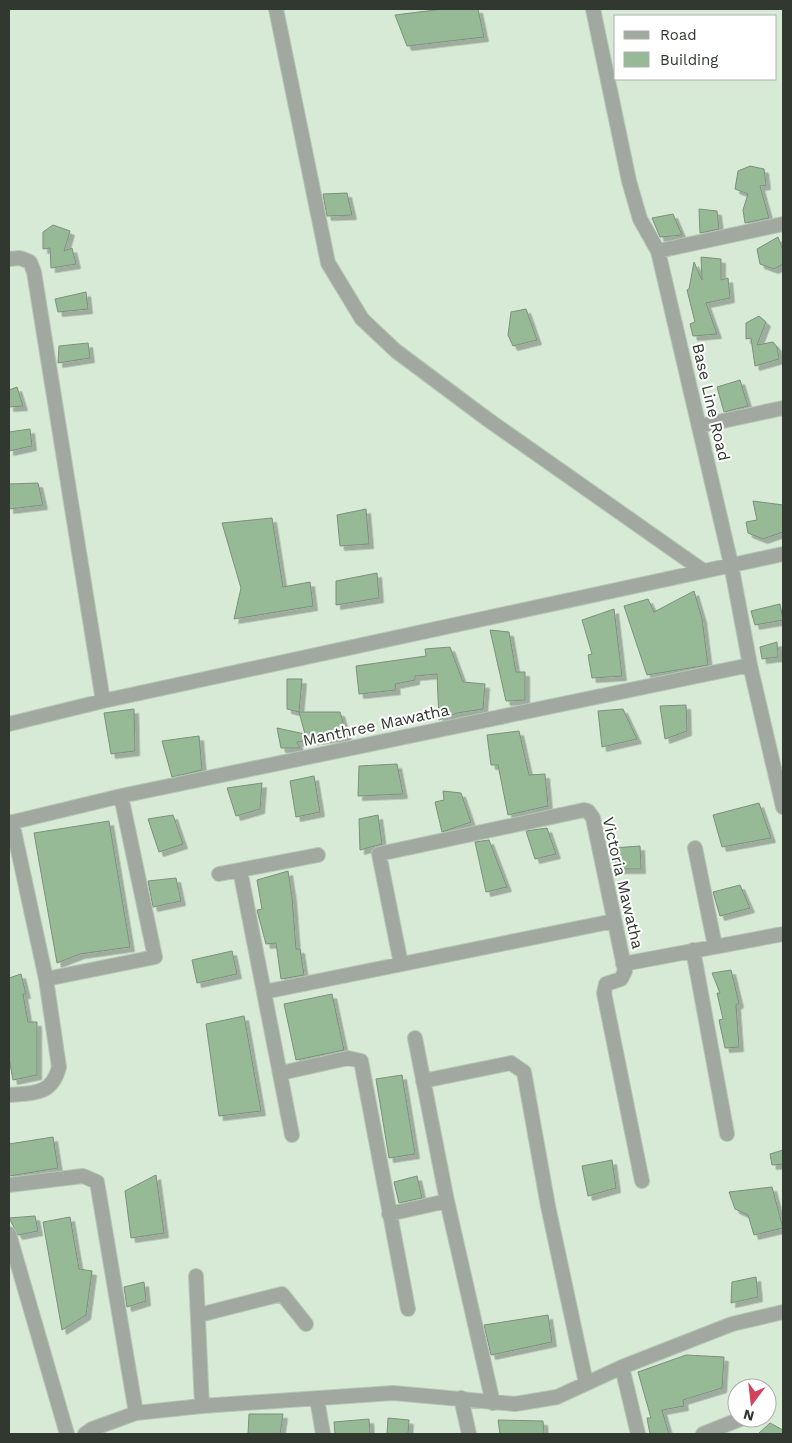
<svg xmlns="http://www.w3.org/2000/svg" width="792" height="1443" font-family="'Work Sans',sans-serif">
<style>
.building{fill:#96b996;stroke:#7d8f7d;filter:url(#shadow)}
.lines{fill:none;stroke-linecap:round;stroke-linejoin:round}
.minor-casing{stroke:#b6c6b5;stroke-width:16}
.minor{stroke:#a0a8a0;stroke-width:14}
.labels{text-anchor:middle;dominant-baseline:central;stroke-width:4;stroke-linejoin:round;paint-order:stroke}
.street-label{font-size:16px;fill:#303830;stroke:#fff}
</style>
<defs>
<filter id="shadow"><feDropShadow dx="4.5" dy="4.5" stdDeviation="0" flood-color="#0004"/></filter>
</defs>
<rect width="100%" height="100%" fill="#d7ead6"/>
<path class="building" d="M443,9H478L484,37L407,46L395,15Z
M750,166L764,169L766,185L760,186L769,218L745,223L743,210L748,194L735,189L738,171Z
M347,193L352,215L327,216L323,194Z
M699,209L717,211L719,229L700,233Z
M673,214L682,235L660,237L652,218Z
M53,225L70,231L64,251L72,248L76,264L51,268L50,248L43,249V232Z
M778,237L783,250V264L774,269L760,264L757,249Z
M701,257L721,259V280L728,278L730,298L706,303L717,334L693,336L690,324L695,322L687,290L689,289L694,262L702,280Z
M86,292L88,309L58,312L55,299Z
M526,309L537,340L513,346L508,335L511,312Z
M759,316L766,322L757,345L773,342L777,347L779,359L755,366L751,338L746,339V323Z
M88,343L90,358L58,363L59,346Z
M740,380L748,406L724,412L717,387Z
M17,387L23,406L9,407V390Z
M30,429L32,446L9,451V432Z
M38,483L43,505L9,509V484Z
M753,501L783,505V532L763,539L748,533L746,522L757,520Z
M366,509L369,544L340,546L337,515Z
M272,518L283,587L310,582L313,606L234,619L241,588L222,523Z
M377,573L379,598L336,605V581Z
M694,591L702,618L708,665L647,675L624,606L648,599L654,612Z
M780,604L783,620L755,625L751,611Z
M614,609L622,676L592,678L588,655L592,654L582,620Z
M490,630L509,632L516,672H525V700L506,701Z
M777,642L778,657L762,659L760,647Z
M450,647L463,682L485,684L483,709L457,713L439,720L437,674L415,676V680L395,684L396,690L359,694L356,666L426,656L425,649Z
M287,679H302L299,712L287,709Z
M686,705L687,731L665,739L660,706Z
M134,709L135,751L111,754L104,713Z
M623,709L637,739L602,747L598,711Z
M299,712H340L347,736L297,742L300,748H281L277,728L305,734Z
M519,731L529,775L545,774L548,806L508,815L498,765H491L487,735Z
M199,736L202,770L172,777L162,741Z
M397,764L403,794L358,796L359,766Z
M314,776L320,812L296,817L290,781Z
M262,783L260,809L236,816L227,788Z
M443,791L461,793L471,822L442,832L435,802L444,800Z
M759,803L771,838L722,847L713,815Z
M173,815L183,844L159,852L148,819Z
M378,815L382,844L360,850L359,819Z
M109,821L130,947L80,954L57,963L34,833Z
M547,828L556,854L535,859L526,831Z
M489,840L507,887L486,892L475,842Z
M640,846L641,869H617L612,848Z
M288,871L292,897L296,949H300L304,975L281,979L276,943L266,944L258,914L257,910L262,909L257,880Z
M176,878L181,901L153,907L148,881Z
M740,885L750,908L720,916L713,892Z
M232,951L237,974L197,983L192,960Z
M731,970L739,1003L736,1005L739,1047L725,1048L719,1020L723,1019L717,993H720L712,973Z
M21,974L26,994H23L28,1022H37V1075L13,1080L9,1058V978Z
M332,994L344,1050L296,1060L284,1004Z
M244,1016L261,1111L219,1116L206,1024Z
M402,1075L415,1154L389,1158L376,1079Z
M53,1137L58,1168L9,1176V1144Z
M783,1150V1164L772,1165L770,1154Z
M612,1160L616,1188L588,1196L582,1166Z
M156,1175L164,1233L131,1238L125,1191Z
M417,1176L422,1198L399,1203L394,1182Z
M772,1187L783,1228L754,1235L748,1215L735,1209L729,1192Z
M35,1216L38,1231L18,1235L9,1218Z
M70,1217L79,1269L92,1271L86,1315L62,1330L43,1222Z
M756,1277L758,1297L731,1303L732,1282Z
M144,1282L146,1301L127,1307L124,1287Z
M548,1315L552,1342L491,1355L484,1325Z
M686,1355L724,1357L722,1388L683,1400L684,1406L662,1410L669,1434H650L647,1418H651L638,1372Z
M249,1414H283L280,1434H248Z
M388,1418L409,1420L408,1434H387Z
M369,1419L370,1434H335L334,1422Z
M498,1420L543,1421L544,1434H500Z
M770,1423L783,1430V1434H758Z"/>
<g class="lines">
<defs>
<path id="minor" d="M276,9L328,263L362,319L396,351L487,419L702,570
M593,9L629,181L640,219L658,251L731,564L750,665L783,807
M658,251L783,224
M9,259L20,258L30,262L34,272L103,701
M699,426L783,408
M9,724L103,701L783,554
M9,823L121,796L750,665
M695,848L715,946
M240,870L292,1135
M219,874L318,855
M693,950L727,1134
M401,964L379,854L584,810L588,811L593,818L625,971L621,979L606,984L604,993L642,1181
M623,964L783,934
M46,979L155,957L121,796
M264,992L614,921
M415,1038L447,1201L493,1403
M281,1073L348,1058L361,1061L408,1309
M423,1081L511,1063L524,1072L548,1206L586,1383
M9,1095C34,1093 52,1095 59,1067L46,979L12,822
M9,1185L83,1176L97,1182L136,1413
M389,1214L447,1201
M9,1234L67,1434
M196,1276L202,1406
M199,1315L282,1294L306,1324
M622,1367L638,1434
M461,1398L469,1434
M317,1399L323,1434
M85,1434L92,1429L136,1413L202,1406L393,1393L515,1404L557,1397L622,1367L732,1324L783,1312
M703,1434L743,1418"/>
</defs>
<use href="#minor" class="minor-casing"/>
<use href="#minor" class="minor"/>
</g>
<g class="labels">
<g class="street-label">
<text transform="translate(711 402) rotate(77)">Base Line Road</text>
<text transform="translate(376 725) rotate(-12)">Manthree Mawatha</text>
<text transform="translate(623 883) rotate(77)">Victoria Mawatha</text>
</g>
</g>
<rect width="792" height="1443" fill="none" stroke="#303830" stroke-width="20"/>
<rect x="614" y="15" width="162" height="65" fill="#ffffff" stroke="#acafac"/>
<rect x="624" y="31" width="25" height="8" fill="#a0a8a0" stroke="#acafac"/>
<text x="660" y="40" font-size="15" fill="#303830">Road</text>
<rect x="624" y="52" width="25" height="15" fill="#96b996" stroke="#acafac"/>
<text x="660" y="65" font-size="15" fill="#303830">Building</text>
<g transform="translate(752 1403) rotate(195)"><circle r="24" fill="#ffffff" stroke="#acafac"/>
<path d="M0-4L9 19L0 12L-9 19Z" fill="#d3435d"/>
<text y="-8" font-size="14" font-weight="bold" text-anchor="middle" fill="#303830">N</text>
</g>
</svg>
